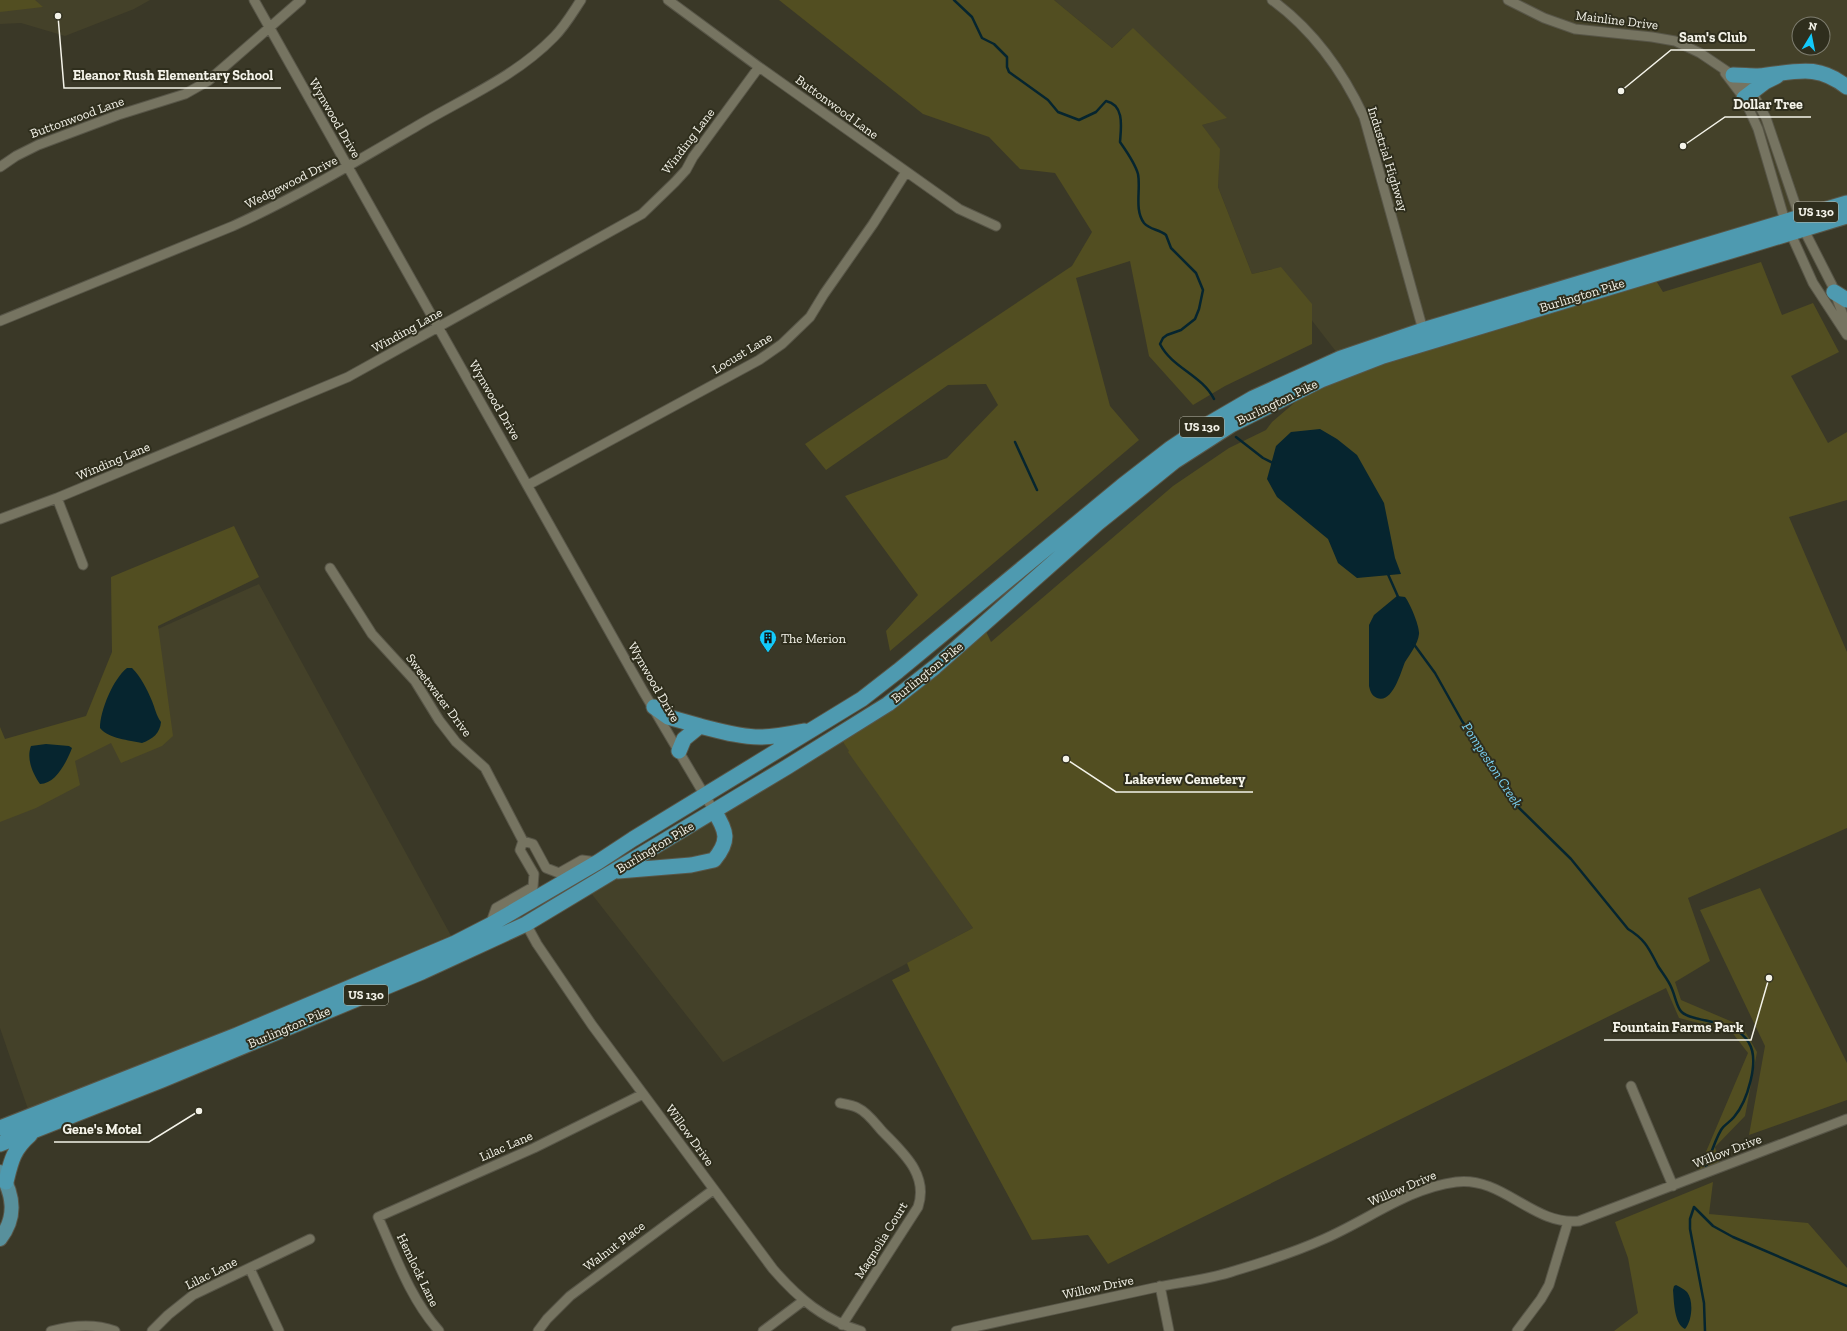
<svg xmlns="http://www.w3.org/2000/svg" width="1847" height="1331" font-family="'Zilla Slab',serif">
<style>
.built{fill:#444129;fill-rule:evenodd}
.green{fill:#524e21}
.water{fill:#06252f}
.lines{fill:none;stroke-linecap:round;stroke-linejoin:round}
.stream{stroke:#06252f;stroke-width:2.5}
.minor-casing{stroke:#585648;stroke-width:11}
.primary-casing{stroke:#585648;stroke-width:16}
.trunk-casing{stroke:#585648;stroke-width:17}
.minor{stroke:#767461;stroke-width:9}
.primary{stroke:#58909c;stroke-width:14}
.trunk{stroke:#4e9ab0;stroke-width:15}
.labels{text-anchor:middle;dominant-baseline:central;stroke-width:4;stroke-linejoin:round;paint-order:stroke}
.shield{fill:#2f2e1d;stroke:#b9b8ac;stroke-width:1}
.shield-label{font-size:12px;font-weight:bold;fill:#f4f3e9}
.street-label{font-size:13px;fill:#f4f3e9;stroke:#2f2e1d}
.poi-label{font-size:13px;fill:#f4f3e9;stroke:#2f2e1d;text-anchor:start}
.water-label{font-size:14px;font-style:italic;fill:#79d1f2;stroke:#2f2e1d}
.leader{fill:none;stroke:#f4f3e9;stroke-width:1.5}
.callout-dot{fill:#f4f3e9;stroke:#2f2e1d;stroke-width:1.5}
.callout-label{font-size:14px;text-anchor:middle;font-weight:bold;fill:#f4f3e9;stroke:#2f2e1d;stroke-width:4;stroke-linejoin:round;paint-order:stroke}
</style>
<rect width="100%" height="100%" fill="#3a3827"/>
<path class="built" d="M0,0H150L134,9L65,36L21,23L0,24Z
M1054,0H1847V202L1341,358L1272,269L1252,274L1218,187L1219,155L1215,143L1202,125L1209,123L1122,38L1112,48ZM1799,24H1823V48H1799Z
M259,584L455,943L30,1115L0,1028V811L41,795L140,637Z
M839,736L973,928L723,1062L587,888Z"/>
<path class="green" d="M0,0H35L43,7L0,12Z
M779,0H1054L1112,48L1133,28L1227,118L1202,125L1220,149L1218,187L1252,274L1281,267L1312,304V344L1225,386L1193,405L1149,356L1130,261L1076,278L1110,406L1139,440L890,651L886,631L918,595L845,496L947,458L998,405L986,384L948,385L826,470L805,444L1072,266L1092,232L1055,173L1020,169L989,137L923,114Z
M1761,262L1782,315L1813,303L1839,352L1791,376L1828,443L1847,432V500L1789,517L1847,652V828L1688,898L1710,961L1675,982L1681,1000L1742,1026L1757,1052L1745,1116L1715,1147L1720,1166L1697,1173L1748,1053L1731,1031L1679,1018L1666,988L1108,1264L1088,1235L1032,1240L892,980L910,971L907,963L973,928L848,752L849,751L839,736L983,625L991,642L1173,486L1229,448L1266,430L1272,422L1321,380L1652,274L1663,292Z
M234,526L259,577L158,626L173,736L162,746L121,763L111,743L75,761L80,785L36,808L0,822V727L5,739L86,716L112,652L111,577Z
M1760,888L1847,1063V1100L1749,1135L1765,1046L1700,910Z
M1713,1182L1709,1214L1808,1223L1847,1268V1331H1614L1638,1313L1628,1258L1615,1222Z"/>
<path class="water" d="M1320,429L1337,439L1357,455L1384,503L1395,558L1401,574L1357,578L1338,563L1328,539L1277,497L1267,479L1276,446L1291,432Z
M1397,596L1405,597C1410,603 1420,627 1419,634C1418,644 1410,654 1405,662C1401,671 1393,704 1377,698C1372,696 1370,691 1369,686V625L1374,615Z
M127,668H132C141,677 147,689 152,701C155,708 156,715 161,722C160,733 153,739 142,743C129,740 109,739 100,728C100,711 113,679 127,668Z
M46,744L69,746L72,748C67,761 56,784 40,784C33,774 26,759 31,746Z
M1676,1285C1680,1287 1684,1289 1687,1292C1694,1301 1692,1321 1685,1329C1674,1324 1674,1301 1673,1290L1674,1286Z"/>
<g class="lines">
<path class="stream" d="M954,0L972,17L982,38L994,44L1007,57V67L1009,72L1048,100L1058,112L1079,120L1096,112L1106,101C1125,105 1121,128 1120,142C1127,152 1135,163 1138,174C1141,189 1134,210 1144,223C1150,230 1159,229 1166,235L1171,248L1196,273L1203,290L1199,309L1195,319L1181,330L1167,335L1163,338L1160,344C1172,368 1202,375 1214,399
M1236,437L1263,458L1273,463
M1015,442L1037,490
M1387,572L1399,599
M1413,643L1435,673L1462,721L1485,754L1514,803L1571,859L1628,929C1646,940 1649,949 1658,966C1663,974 1669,981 1672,989C1675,996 1676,1004 1680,1010C1689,1024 1735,1017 1749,1043C1760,1061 1747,1102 1734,1117C1730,1122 1724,1125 1721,1130C1714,1142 1710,1157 1705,1170
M1694,1207L1713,1226L1733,1237L1847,1286
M1694,1207L1690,1219V1229L1704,1303L1705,1331"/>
<defs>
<path id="minor" d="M254,0L643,691L714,811
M668,0L759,67L959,209L996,226
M1272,0C1313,30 1343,72 1364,117L1423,330
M1508,0L1544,18L1575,29L1652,37L1675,41L1700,53L1740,80L1752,92L1766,118L1804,230L1832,285L1847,326
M1725,73L1744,98L1758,129L1785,221L1813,283L1847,335
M0,167L16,156L38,145L118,115L185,94L208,81L301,0
M0,321L233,226C297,197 357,161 417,126C464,98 515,77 554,37C565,26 573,12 581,0
M528,485L759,360L782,344L810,317L824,294L873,224L906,172
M57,498L83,565
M0,519L57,498L348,377L642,214L675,182L686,170L693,157L759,67
M330,568L372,634L415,681L439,720L456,742L485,768L523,841L520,850L534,874L533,887L496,908L490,925
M523,841L533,844L546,868L559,873L582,860L597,862
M526,924L537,944L592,1025L773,1269C798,1298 824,1320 861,1331
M1631,1086L1673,1186
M840,1103C846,1104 853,1105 858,1108C867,1112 875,1123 882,1131C902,1152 929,1174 918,1207L842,1325
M250,1269L279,1331
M1160,1286L1169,1331
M51,1331C73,1325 94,1323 115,1331
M152,1331L168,1315L193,1295L310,1239
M439,1331C410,1298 396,1257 378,1217L534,1148L643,1094
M538,1331L547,1319L570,1296L713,1190
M763,1331L803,1301
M956,1331C1022,1317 1087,1302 1153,1288C1179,1282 1208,1280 1234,1271C1264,1262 1295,1252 1324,1239C1368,1220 1408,1188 1456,1182C1503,1176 1533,1226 1579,1221L1847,1119
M1517,1331L1541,1299L1549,1285L1568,1222"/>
<path id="primary" d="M0,1172C14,1195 17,1217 0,1239"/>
<path id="trunk" d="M1733,75C1741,75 1750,76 1758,76C1794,73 1815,62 1847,87
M1744,98L1765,82L1777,76
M1834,292L1847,300
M654,707L668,717L700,726
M679,751L684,739L700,726C720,731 740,737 760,737C775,737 789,734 804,731
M618,871L691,865L714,860C730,841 727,831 714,811
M0,1128L237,1035L455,943L490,925L598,862L633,839L862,699L898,671L1122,486L1171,448L1198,430L1253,398L1341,358L1423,330L1847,203
M0,1144L162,1080L422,972L526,924L787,767L888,704L935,667L1098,523L1175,461L1231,425L1321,380L1383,356L1847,216
M6,1182C11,1161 13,1150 30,1135"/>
</defs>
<use href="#minor" class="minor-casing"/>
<use href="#primary" class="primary-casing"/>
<use href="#trunk" class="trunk-casing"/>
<use href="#minor" class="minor"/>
<use href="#primary" class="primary"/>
<use href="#trunk" class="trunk"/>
</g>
<defs>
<symbol id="building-pin" viewBox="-11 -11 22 30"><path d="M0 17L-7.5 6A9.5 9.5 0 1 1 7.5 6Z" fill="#13cafb" stroke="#2f2e1d"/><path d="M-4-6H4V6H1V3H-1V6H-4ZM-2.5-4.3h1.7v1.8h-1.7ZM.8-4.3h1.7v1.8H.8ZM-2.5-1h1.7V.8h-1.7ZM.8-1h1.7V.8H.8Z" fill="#111"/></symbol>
</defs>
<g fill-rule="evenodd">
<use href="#building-pin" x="758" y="628" width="20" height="27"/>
</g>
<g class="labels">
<g class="shield">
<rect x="1794" y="202" width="44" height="20" rx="3"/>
<rect x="1180" y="417" width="44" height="20" rx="3"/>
<rect x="344" y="985" width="44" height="20" rx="3"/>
</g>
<g class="shield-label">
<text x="1816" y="212">US 130</text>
<text x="1202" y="427">US 130</text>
<text x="366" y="995">US 130</text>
</g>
<g class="street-label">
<text transform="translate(1617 20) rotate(7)">Mainline Drive</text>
<text transform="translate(837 107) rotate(36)">Buttonwood Lane</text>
<text transform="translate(77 117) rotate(-20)">Buttonwood Lane</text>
<text transform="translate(335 118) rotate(60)">Wynwood Drive</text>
<text transform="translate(688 141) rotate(-53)">Winding Lane</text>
<text transform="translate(1388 159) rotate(73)">Industrial Highway</text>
<text transform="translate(291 182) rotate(-27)">Wedgewood Drive</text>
<text transform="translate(1582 295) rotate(-17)">Burlington Pike</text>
<text transform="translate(407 330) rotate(-29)">Winding Lane</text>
<text transform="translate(742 353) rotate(-31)">Locust Lane</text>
<text transform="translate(495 400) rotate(60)">Wynwood Drive</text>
<text transform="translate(1277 402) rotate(-26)">Burlington Pike</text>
<text transform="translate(113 461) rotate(-23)">Winding Lane</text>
<text transform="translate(927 672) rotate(-39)">Burlington Pike</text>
<text transform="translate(654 682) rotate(60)">Wynwood Drive</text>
<text transform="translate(439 695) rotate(53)">Sweetwater Drive</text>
<text transform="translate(655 847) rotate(-31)">Burlington Pike</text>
<text transform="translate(289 1027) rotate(-23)">Burlington Pike</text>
<text transform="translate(690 1135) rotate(54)">Willow Drive</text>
<text transform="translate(506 1146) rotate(-24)">Lilac Lane</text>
<text transform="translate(1727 1151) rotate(-21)">Willow Drive</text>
<text transform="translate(1402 1188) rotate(-23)">Willow Drive</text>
<text transform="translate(881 1240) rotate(-58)">Magnolia Court</text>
<text transform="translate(614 1246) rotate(-37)">Walnut Place</text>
<text transform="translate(418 1270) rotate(64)">Hemlock Lane</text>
<text transform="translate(211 1273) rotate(-27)">Lilac Lane</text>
<text transform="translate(1098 1287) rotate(-12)">Willow Drive</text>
</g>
<g class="poi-label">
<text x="781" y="638">The Merion</text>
</g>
<g class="water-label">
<text transform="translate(1492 765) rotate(57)">Pompeston Creek</text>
</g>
</g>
<path class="leader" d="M1621 91L1671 50H1755M58 16L64 88H281M1683 146L1725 117H1811M1066 759L1116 792H1253M1769 978L1751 1040H1604M199 1111L149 1142H54"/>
<g class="callout-dot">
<circle cx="1621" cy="91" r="4"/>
<circle cx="58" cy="16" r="4"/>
<circle cx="1683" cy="146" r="4"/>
<circle cx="1066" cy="759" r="4"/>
<circle cx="1769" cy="978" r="4"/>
<circle cx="199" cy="1111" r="4"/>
</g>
<g class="callout-label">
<text x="1713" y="42">Sam's Club</text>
<text x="173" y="80">Eleanor Rush Elementary School</text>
<text x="1768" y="109">Dollar Tree</text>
<text x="1185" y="784">Lakeview Cemetery</text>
<text x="1678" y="1032">Fountain Farms Park</text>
<text x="102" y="1134">Gene's Motel</text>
</g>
<g transform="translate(1811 36) rotate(10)"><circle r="19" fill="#2f2e1d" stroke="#7e7d6f"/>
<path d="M0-3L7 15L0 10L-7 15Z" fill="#13cafb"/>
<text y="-6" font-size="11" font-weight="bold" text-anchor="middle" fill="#f4f3e9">N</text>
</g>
</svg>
